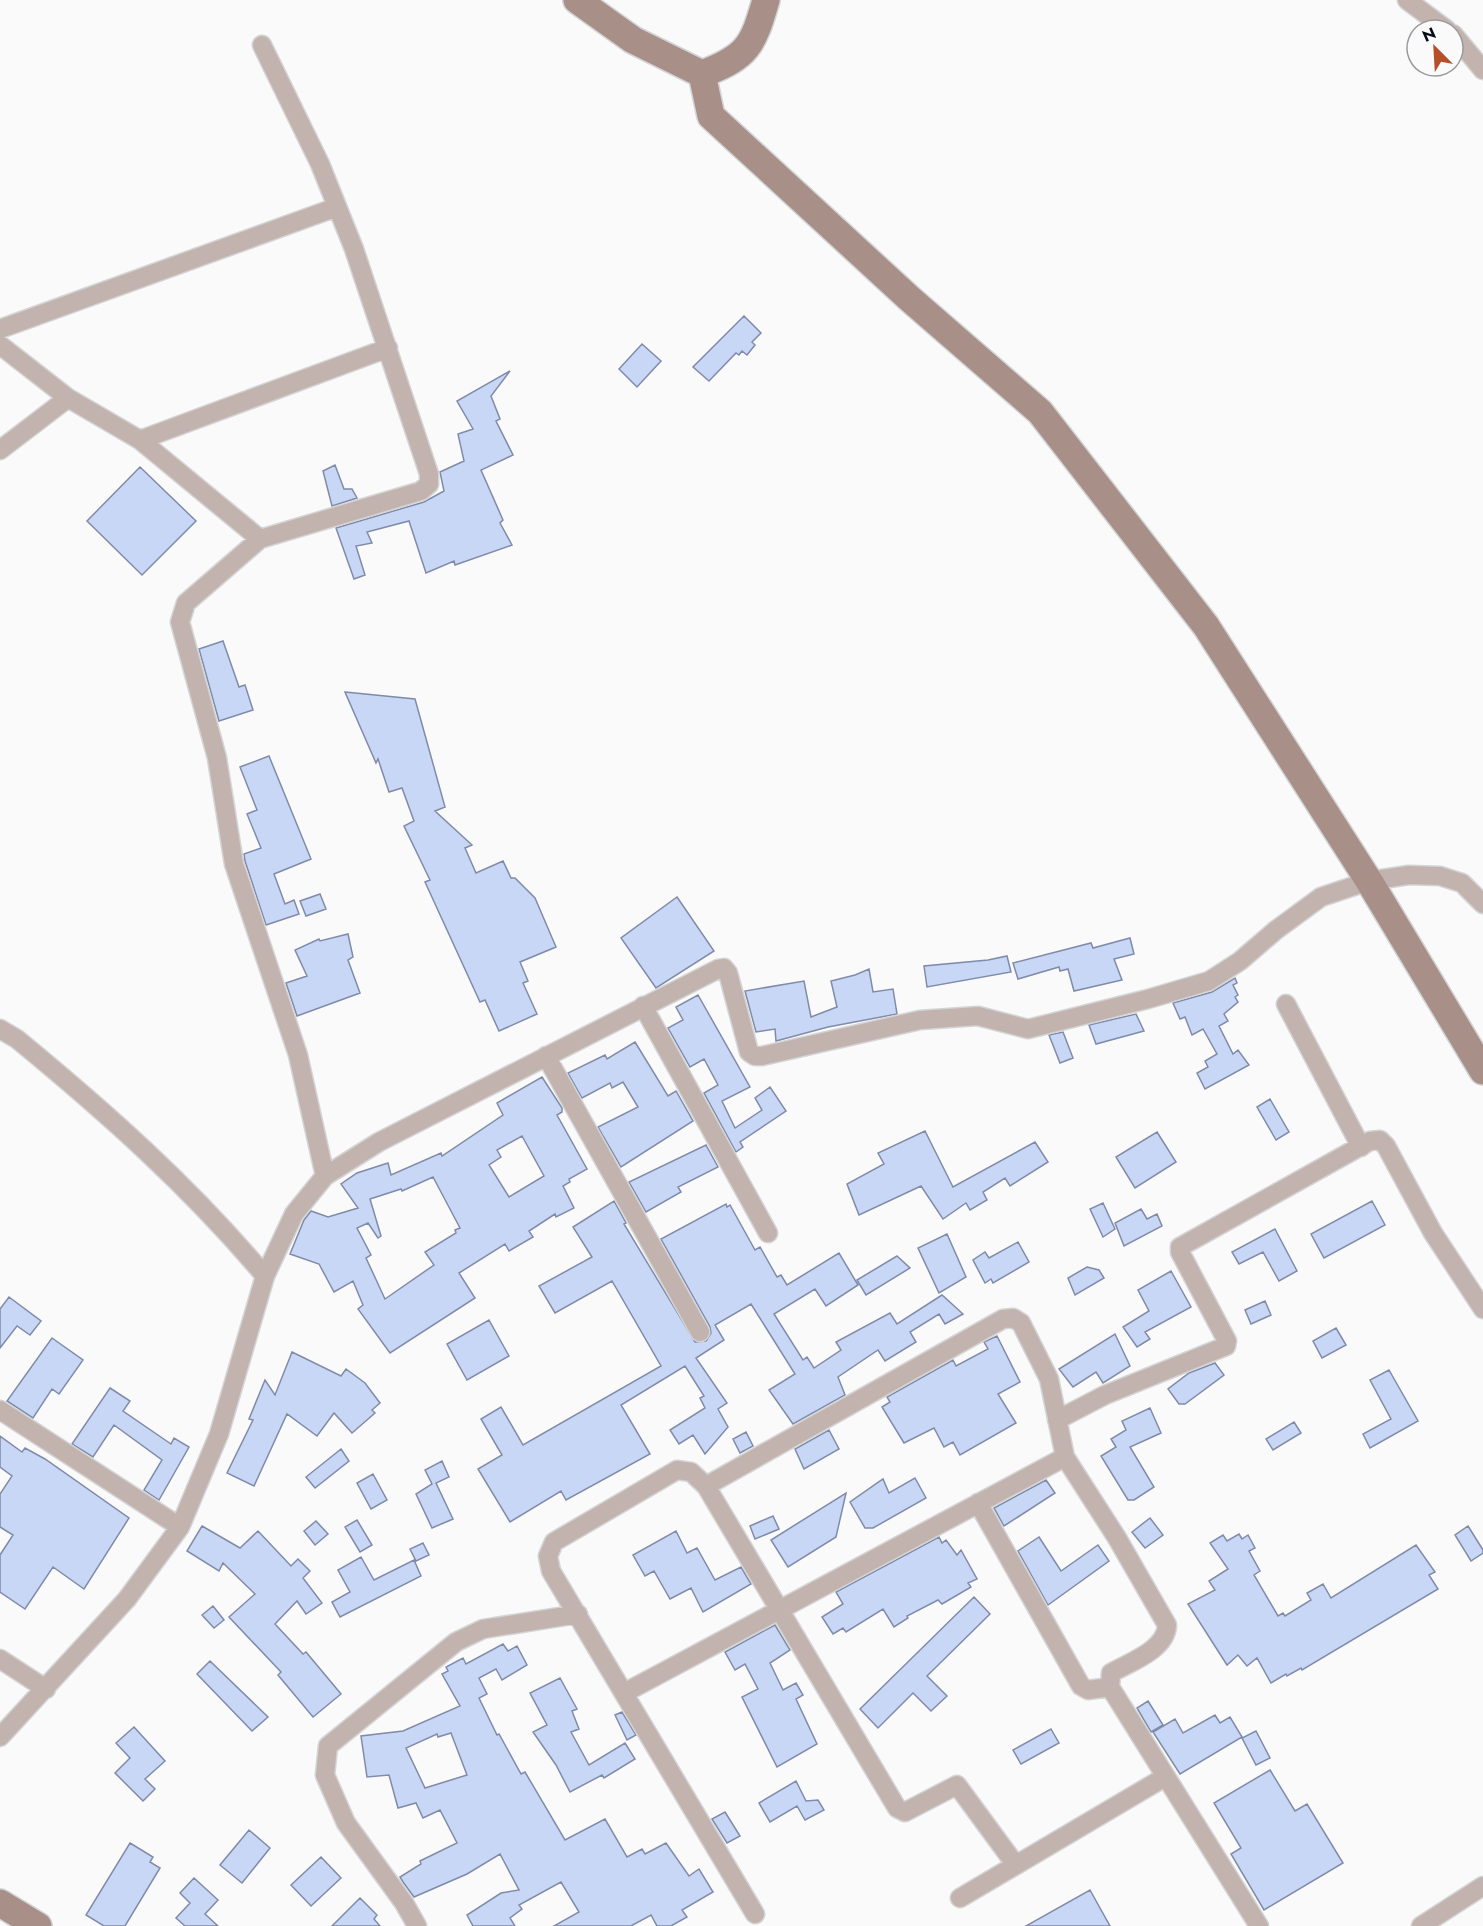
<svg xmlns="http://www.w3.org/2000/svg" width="1483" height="1926" font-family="Jost,sans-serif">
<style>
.building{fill:#c9d7f6;stroke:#7f8ba8;stroke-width:1.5;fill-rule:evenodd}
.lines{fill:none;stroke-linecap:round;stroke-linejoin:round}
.street-casing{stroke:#d3d4d5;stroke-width:21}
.secondary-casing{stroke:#d3d4d5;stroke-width:30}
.street{stroke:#c3b3ae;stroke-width:18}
.secondary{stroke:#a89089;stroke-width:27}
</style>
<rect width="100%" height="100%" fill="#fafafa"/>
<path class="building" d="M744,316L761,333L752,342L755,345L747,355L742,351L739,355L736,353L709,381L693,367Z
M642,344L661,361L637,387L619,369Z
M510,371L491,396L500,419L496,421L513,455L481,470L503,520L500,523L512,545L455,565L454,561L426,573L409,521L367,532L372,543L356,546L365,575L354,579L336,528L424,502L444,491L440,472L464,461L458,434L473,429L457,401Z
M335,465L344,489H352L357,498L332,506L323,471Z
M140,467L196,521L142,575L87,521Z
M223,641L239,687L245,685L253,710L219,721L199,649Z
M345,692L415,699L445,807L435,811L472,845L465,848L476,873L503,861L511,878H515L535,898L556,947L520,962L528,981L523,983L537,1014L499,1031L485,1000L480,1002L425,882L430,880L404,826L414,821L402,788L389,792L378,759L376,763Z
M269,756L311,859L274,874L285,904L294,900L299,914L266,925L245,861L244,854L261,848L247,814L257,810L240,767Z
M320,894L326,909L306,916L300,901Z
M677,897L714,951L656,988L621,938Z
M348,934L353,957L348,960L360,993L297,1016L286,983L307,976L295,950L319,939L320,941Z
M1130,938L1134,954L1114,959L1122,980L1074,991L1068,969L1060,971L1059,967L1018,979L1013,963L1091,943L1093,948Z
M1007,956L1011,972L927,987L924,966L988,960Z
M869,969L873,992L893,989L897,1014L828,1027L776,1041L775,1029L756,1032L745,991L804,981L811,1017L837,1007L831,981L855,975Z
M1235,978L1237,983L1233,985L1238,995L1235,997L1238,1002L1224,1014L1228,1021L1219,1026L1233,1054L1238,1050L1249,1065L1205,1089L1197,1073L1208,1067L1205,1061L1217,1054L1203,1029L1192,1035L1185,1017L1180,1019L1173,1003L1212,992Z
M698,995L750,1087L722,1101L735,1128L762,1110L755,1098L770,1087L786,1111L740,1142L743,1147L736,1152L704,1093L718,1085L704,1059L690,1067L668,1028L683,1020L676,1007Z
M1136,1014L1144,1031L1096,1044L1089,1025Z
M1063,1032L1073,1058L1060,1063L1049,1035Z
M635,1042L668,1096L676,1091L693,1121L621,1167L598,1127L638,1107L623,1082L612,1088L610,1083L582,1098L568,1073L605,1055L607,1059Z
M542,1077L562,1108V1112L557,1115L587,1169L569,1179L570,1182L563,1186L574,1208L556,1217L555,1214L529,1231L533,1237L509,1251L505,1244L459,1273L475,1298L390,1353L358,1309L363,1305L353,1281L334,1292L319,1264L290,1254L304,1220L311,1211L328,1217L358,1208L341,1184L357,1173L388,1163L391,1175L441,1153L442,1156L503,1115L497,1103ZM522,1136L544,1176L509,1197L489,1165L501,1157L497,1150ZM433,1177L460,1228L455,1230L456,1233L425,1252L434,1265L385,1299L366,1258L371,1255L357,1228L368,1223L378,1238L381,1236L370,1199L401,1189L402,1191Z
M1270,1099L1289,1132L1276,1140L1257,1107Z
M925,1131L953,1187L1035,1142L1048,1162L1010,1186L1005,1178L983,1192L987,1200L970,1210L966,1203L943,1219L921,1186L859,1215L847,1184L884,1164L878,1153Z
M1157,1132L1176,1162L1135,1188L1116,1157Z
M706,1145L718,1167L678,1187L681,1192L646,1212L629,1182Z
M614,1201L626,1223L624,1224L695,1342L706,1341L711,1333L710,1327L661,1239L726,1204L727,1207L730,1205L755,1250L760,1247L777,1277L781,1275L787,1285L839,1253L858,1285L826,1306L815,1289L774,1314L803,1360L807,1357L814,1368L841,1350L836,1342L890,1313L897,1324L942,1295L963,1314L945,1324L939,1314L910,1332L916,1342L885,1361L878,1350L838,1377L845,1395L793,1424L769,1390L795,1374L751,1304L715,1325L724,1340L696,1358L727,1403L718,1409L728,1427L705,1454L693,1435L679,1444L670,1430L705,1408L700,1398L704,1396L685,1366L621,1405L650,1454L566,1500L561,1491L510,1522L478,1469L502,1455L481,1419L501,1407L523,1445L661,1366L612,1281L555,1313L539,1286L592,1257L573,1227Z
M1372,1201L1385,1225L1324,1258L1311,1234Z
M1103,1203L1115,1229L1103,1237L1090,1209Z
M1141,1209L1147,1219L1157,1214L1162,1226L1124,1246L1115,1223Z
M1275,1229L1297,1271L1279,1281L1263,1252L1239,1264L1232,1252Z
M947,1234L966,1277L939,1293L918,1248Z
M1018,1242L1029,1262L993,1283L991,1279L985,1283L973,1260L985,1252L989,1258Z
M897,1256L910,1268L866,1295L857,1280Z
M1087,1267L1099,1270L1104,1278L1075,1295L1068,1278Z
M1171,1271L1191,1307L1145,1332L1150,1339L1137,1347L1123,1327L1149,1311L1138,1290Z
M9,1297L41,1321L30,1335L17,1326L0,1348V1309Z
M1265,1301L1271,1315L1251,1324L1245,1310Z
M489,1320L509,1356L467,1380L447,1344Z
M1336,1328L1346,1345L1322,1358L1313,1341Z
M1115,1334L1130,1366L1103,1383L1096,1372L1073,1387L1059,1369Z
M997,1336L1020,1382L998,1394L1016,1423L960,1455L953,1442L944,1447L934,1428L904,1443L882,1407L890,1402L887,1397L953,1360L956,1366L988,1349L984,1342Z
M52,1338L83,1360L59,1394L52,1389L33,1418L7,1401Z
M292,1352L341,1376L346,1369L365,1383L380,1403L372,1410L375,1413L352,1433L334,1413L317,1436L287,1414L254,1486L227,1473L253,1420L249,1419L265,1380L275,1395Z
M1215,1363L1224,1375L1185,1404H1179L1168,1389L1189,1373Z
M1389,1370L1418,1421L1370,1448L1363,1434L1391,1419L1370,1380Z
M110,1388L130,1401L123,1411L171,1444L174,1438L189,1447L159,1500L144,1490L162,1460L114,1425L93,1457L72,1444Z
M1150,1408L1161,1433L1130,1447L1154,1487L1134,1500H1128L1101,1456L1116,1447L1111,1439L1126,1430L1122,1421Z
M1294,1422L1301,1433L1273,1450L1266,1439Z
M829,1430L839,1449L804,1469L795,1449Z
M746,1432L753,1446L740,1453L733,1439Z
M0,1436L22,1452L25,1448L45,1459L129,1518L84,1589L53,1567L25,1609L0,1592V1555L13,1535L0,1527V1494L12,1476L0,1467Z
M341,1449L349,1461L315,1488L306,1477Z
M442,1461L449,1477L436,1483L453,1519L432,1528L416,1494L432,1484L425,1470Z
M373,1474L387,1500L371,1509L357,1483Z
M915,1478L926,1498L873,1528H865L850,1502L883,1479L889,1493Z
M1046,1480L1055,1493L1004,1526L994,1508Z
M846,1493L836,1537L788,1567L771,1540Z
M773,1516L779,1529L755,1539L750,1526Z
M1150,1518L1163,1535L1145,1548L1132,1532Z
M357,1520L372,1545L360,1552L345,1527Z
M316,1521L328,1534L315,1545L304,1531Z
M202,1526L240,1548L258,1531L291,1566L298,1559L310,1571L303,1578L322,1603L306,1614L297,1601L275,1624L303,1654L306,1652L341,1694L313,1717L278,1675L281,1672L229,1617L255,1594L223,1563L219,1571L187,1551Z
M1468,1526L1483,1550V1553L1471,1561L1455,1535Z
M676,1531L687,1553L697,1548L715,1580L741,1567L751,1584L703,1612L691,1588L670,1599L654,1571L645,1576L633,1555Z
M1239,1534L1242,1539L1248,1535L1255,1548L1249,1551L1260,1571L1254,1575L1278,1616L1283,1613L1285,1616L1311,1600L1307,1593L1323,1584L1331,1598L1416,1545L1435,1572L1429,1575L1438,1589L1302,1670L1301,1668L1287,1676L1286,1674L1271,1683L1257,1658L1247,1666L1238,1655L1227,1665L1188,1604L1215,1590L1209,1581L1228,1569L1210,1543L1223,1535L1227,1541Z
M939,1537L942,1543L946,1540L957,1555L961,1550L977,1579L968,1583L971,1587L942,1604L938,1600L907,1616L908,1618L894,1627L883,1609L846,1632L843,1628L833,1634L822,1617L843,1604L836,1592Z
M1039,1537L1061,1571L1098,1545L1109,1561L1048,1605L1018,1551Z
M423,1543L429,1555L416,1561L410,1549Z
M361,1557L374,1580L414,1560L421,1576L340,1617L332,1602L350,1592L338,1570Z
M974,1597L990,1614L927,1676L947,1696L931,1711L913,1693L878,1728L860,1709Z
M213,1606L224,1620L214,1628L202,1615Z
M775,1625L790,1650L770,1663L783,1690L796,1683L803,1695L796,1699L817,1744L777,1767L742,1697L758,1689L745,1664L735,1670L725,1652Z
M503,1644L508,1651L517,1646L527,1665L502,1680L496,1669L479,1678L487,1694L479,1698L497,1735L499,1734L521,1774L525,1772L565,1840L605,1819L627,1857L642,1849L645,1854L666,1843L689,1876L699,1869L713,1892L682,1910L687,1917L671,1926H657L651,1915L631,1926H554L579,1912L561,1882L519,1905L522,1909L510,1918L515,1926H473L467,1915L501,1893L519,1890L500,1854L467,1874L414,1897L403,1882L400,1877L421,1864L420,1861L457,1843L440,1810L423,1818L416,1803L398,1808L389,1775L367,1777L361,1736L403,1731L460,1706L442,1674L448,1671L446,1667L463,1658L466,1664ZM451,1733L467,1775L425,1788L406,1748L437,1734L438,1737Z
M210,1661L268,1717L252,1731L197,1674Z
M560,1678L577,1709L572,1711L579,1729L571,1732L589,1765L625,1743L635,1759L604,1778L602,1775L570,1792L556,1765L533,1732L547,1725L530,1693Z
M1148,1701L1163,1725L1151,1732L1137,1708Z
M622,1712L636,1735L627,1740L615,1715Z
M1215,1715L1220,1723L1230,1717L1242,1737L1180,1774L1153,1732L1175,1719L1183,1733Z
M134,1727L165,1761L145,1779L155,1789L143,1801L115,1773L130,1758L116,1743Z
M1051,1729L1059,1743L1021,1764L1013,1750Z
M1256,1731L1270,1758L1256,1765L1242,1738Z
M1270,1770L1295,1811L1307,1804L1343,1863L1264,1910L1231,1854L1241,1848L1214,1803Z
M796,1781L806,1801L818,1800L824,1810L805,1820L797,1806L770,1822L759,1803Z
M725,1812L740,1836L727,1843L712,1819Z
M249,1830L270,1848L242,1883L220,1865Z
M130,1843L153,1857L150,1862L160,1868L125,1926H104L86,1915Z
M321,1857L341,1878L311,1906L291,1885Z
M194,1878L218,1900L205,1914L218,1926H185L176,1918L190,1903L180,1893Z
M1090,1890L1110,1926H1026Z
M360,1898L377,1915L374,1919L380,1926H332Z"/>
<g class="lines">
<defs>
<path id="street" d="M1407,0L1447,30
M1453,34L1483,70
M262,45L320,164L354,249L429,474V484L421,491L260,539L186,603L180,622L217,758L234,864L298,1055L325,1176
M0,329L337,207
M0,345L68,398L140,440L260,539
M140,440L388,348
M0,450L68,398
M1286,1004L1361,1147
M643,1006L768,1233
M0,1029L17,1039C107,1113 190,1187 265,1276
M546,1056L700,1332
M0,1410L180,1527
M1057,1420L1105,1395L1226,1346L1227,1341L1180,1252V1247L1370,1141L1380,1140L1386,1146L1433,1233L1483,1309
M706,1486L1003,1319L1013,1318L1021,1323L1049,1379L1065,1457L1117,1538L1167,1625C1166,1650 1130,1662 1111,1673L1110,1687L1259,1926
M978,1503L1081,1686L1088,1690L1110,1687
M0,1659L46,1689
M626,1692L1065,1457
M0,1737L127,1599L180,1527L219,1434L265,1276L294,1214L325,1176L379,1142L718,969L724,968L728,973L749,1052L755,1056H762L920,1020L978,1016L1028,1029L1148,999L1209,981L1240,961L1276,930L1321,897L1369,881L1409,875L1440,876L1462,883L1483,904
M960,1898L1165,1777
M755,1914L551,1571L548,1556L554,1542L677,1470L691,1472L706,1486L897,1808L905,1812L957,1785L1015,1864
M417,1926L404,1903L346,1823L325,1775L328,1746L456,1642L483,1629L578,1614
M1421,1926L1483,1886"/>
<path id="secondary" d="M577,0L633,40L702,74C748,57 753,45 766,0
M702,74L711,116L910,299L1040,412L1206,626L1369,881L1483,1071
M0,1903L38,1926"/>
</defs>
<use href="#street" class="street-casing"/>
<use href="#secondary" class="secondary-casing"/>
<use href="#street" class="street"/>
<use href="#secondary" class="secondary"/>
</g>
<g transform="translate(1435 48) rotate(336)"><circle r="28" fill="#fafafa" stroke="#999a9e" stroke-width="1.5"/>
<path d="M0-4.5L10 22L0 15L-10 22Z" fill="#b64e29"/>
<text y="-9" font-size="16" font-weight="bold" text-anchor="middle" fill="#070b15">N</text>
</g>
</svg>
